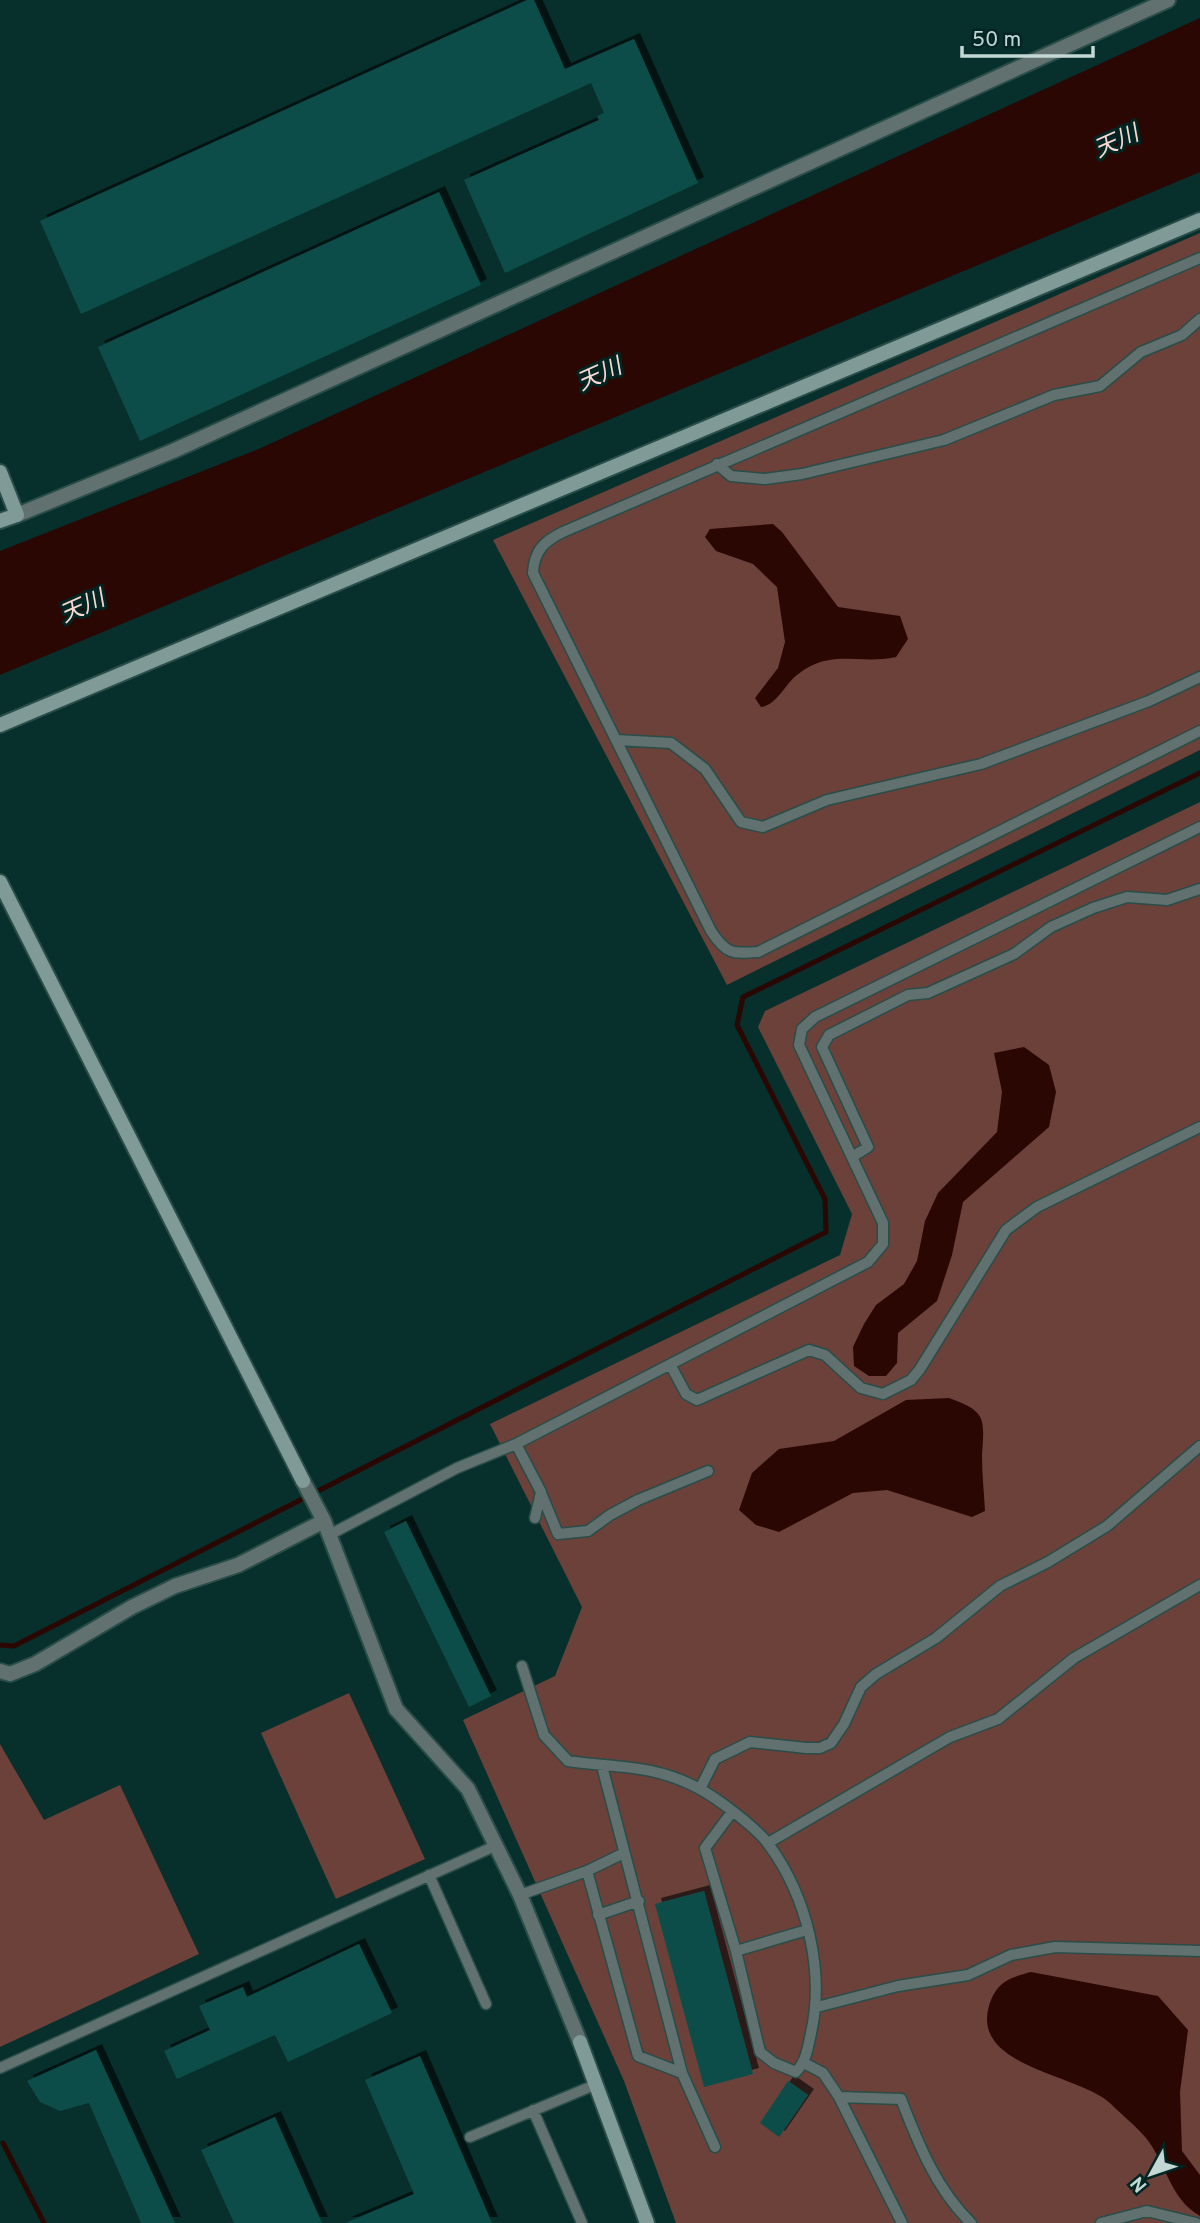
<svg xmlns="http://www.w3.org/2000/svg" width="1200" height="2223" font-family="Overpass,'Noto Sans JP',sans-serif">
<style>
.green{fill:#6b413a}
.water{fill:#2b0703}
.lines{fill:none;stroke-linecap:round;stroke-linejoin:round}
.stream{stroke:#2b0703;stroke-width:5}
.building{fill:#0b4e49;filter:url(#shadow)}
.lane-casing{stroke:#294d49;stroke-width:13}
.street-casing{stroke:#294d49;stroke-width:18}
.secondary-casing{stroke:#294d49;stroke-width:18}
.lane{stroke:#61716f;stroke-width:10}
.street{stroke:#61716f;stroke-width:14}
.secondary{stroke:#809a97;stroke-width:14}
.labels{text-anchor:middle;dominant-baseline:central;stroke-width:6;stroke-linejoin:round;paint-order:stroke}
.water-label{font-size:23px;font-style:italic;fill:#f8d8d1;stroke:#002522}
</style>
<defs>
<filter id="shadow"><feDropShadow dx="6" dy="-6" stdDeviation="0" flood-color="#0009"/></filter>
</defs>
<rect width="100%" height="100%" fill="#072f2b"/>
<path class="green" d="M1200,233V750L727,985L493,540Z
M1200,802V2223H676L624,2081L463,1720L555,1676L582,1607L490,1424L840,1255L852,1214L758,1027L765,1011Z
M349,1693L425,1859L336,1899L261,1733Z
M0,1744L44,1820L120,1785L199,1954L0,2047Z"/>
<path class="water" d="M1200,18V172L0,675V551L261,448Z
M773,524L782,532L838,607L900,616L908,639L896,657C859,665 830,648 797,675C785,684 777,705 761,707L755,698L778,668L785,642L777,587L753,564L716,551L705,537L710,529Z
M1024,1047L1049,1065L1056,1092L1049,1127L963,1202L952,1255L937,1301L898,1333L897,1363L886,1376H869L854,1366L853,1347L864,1324L876,1305L904,1284L917,1261L925,1221L938,1193L997,1132L1002,1092L994,1053Z
M949,1398C988,1412 984,1419 982,1456C982,1474 984,1493 985,1511L972,1517L887,1490L853,1493L779,1532L756,1525L739,1510L752,1473L779,1449L834,1441L906,1400Z
M1031,1972L1158,1996L1188,2030L1180,2092L1182,2151L1200,2175V2216C1170,2199 1166,2163 1146,2138C1136,2126 1122,2115 1111,2104C1080,2074 971,2068 989,2006C996,1983 1008,1978 1031,1972Z"/>
<g class="lines">
<path class="stream" d="M0,1645L14,1646L826,1232L825,1199L737,1025L743,997L1200,773
M3,2143L44,2223"/>
</g>
<path class="building" d="M527,0H534L565,69L634,39L698,183L505,273L464,180L599,120L597,116L604,113L591,83L81,314L40,221Z
M439,192L481,285L140,441L98,347Z
M406,1521L491,1696L469,1707L384,1532Z
M704,1891L753,2074L704,2087L655,1904Z
M359,1944L392,2013L288,2062L275,2035L177,2079L164,2051L210,2030L199,2006L243,1987L247,1997Z
M96,2050L175,2223H141L89,2103L60,2111L40,2102L27,2081Z
M420,2056L492,2223H345L414,2194L365,2080Z
M788,2081L808,2095L779,2137L760,2123Z
M275,2117L322,2223H234L201,2150Z"/>
<g class="lines">
<defs>
<path id="lane" d="M1200,258L563,532C544,541 534,551 533,573L711,931C726,954 732,954 758,952L1200,731
M717,464L731,476L765,479L802,474L944,440L1054,395L1100,386L1141,352L1182,335L1200,319
M617,740L671,743L705,769L741,822L763,827L827,800L981,764L1149,701L1200,677
M852,1157L868,1147L822,1047L829,1035L908,995L928,993L1014,954L1051,927L1093,908L1127,897L1167,900L1200,889
M671,1366L686,1394L697,1400L809,1350L825,1355L861,1388L883,1394L911,1380L920,1369L1006,1230L1037,1207L1200,1127
M516,1444L868,1262L883,1244V1223L799,1045L802,1029L815,1017L1200,827
M541,1493L558,1534L588,1531L610,1515L638,1500L708,1471
M329,1535L457,1468L516,1444L541,1492L535,1518
M522,1666L544,1735L568,1761C617,1768 652,1764 698,1788C717,1798 757,1828 769,1845C807,1897 825,1971 811,2033C808,2048 806,2061 796,2072L774,2063L760,2052L736,1951L705,1848L732,1812
M602,1766L682,2073L715,2147
M700,1789L715,1759L750,1742L806,1748H820L831,1743L844,1724L861,1687L876,1674L936,1638L1000,1586L1048,1562L1107,1526L1200,1446
M768,1843L950,1737L998,1719L1074,1658L1200,1585
M587,1871L638,2056L682,2073
M429,1875L486,2004
M520,1895L587,1871L624,1853
M598,1915L639,1901
M736,1951L807,1930
M817,2007L898,1986L968,1975L1011,1955L1055,1947L1200,1951
M804,2063L823,2073L839,2097L902,2223
M0,2068L495,1846
M839,2097L901,2099C918,2143 936,2189 971,2223
M533,2110L582,2223
M470,2137L597,2084
M1101,2223L1147,2211L1196,2223"/>
<path id="street" d="M17,515L173,451L1168,0
M303,1481L324,1521L396,1709L468,1789L520,1895L580,2042
M0,1671L10,1674L35,1664L132,1607L175,1586L238,1565L324,1521"/>
<path id="secondary" d="M0,472L17,515L0,521
M0,725L1200,220
M0,882L303,1481
M580,2042L647,2223"/>
</defs>
<use href="#lane" class="lane-casing"/>
<use href="#street" class="street-casing"/>
<use href="#secondary" class="secondary-casing"/>
<use href="#lane" class="lane"/>
<use href="#street" class="street"/>
<use href="#secondary" class="secondary"/>
</g>
<g class="labels">
<g class="water-label">
<text transform="translate(1117 143) rotate(-24)">天川</text>
<text transform="translate(600 376) rotate(-24)">天川</text>
<text transform="translate(83 608) rotate(-24)">天川</text>
</g>
</g>
<g transform="translate(1151 2174) rotate(230)" stroke="#002522" stroke-width="5" paint-order="stroke">
<path d="M0-5L12 26L0 18L-12 26Z" fill="#c3d7d4"/>
<text y="-10" font-size="19" font-weight="bold" text-anchor="middle" fill="#c3d7d4">N</text>
</g>
<path d="M962 46v10h131v-10" fill="none" stroke="#c3d7d4" stroke-width="3.5"/>
<text x="972" y="46" font-size="21" fill="#c3d7d4" stroke="#002522" stroke-width="5" paint-order="stroke">50 m</text>
</svg>
